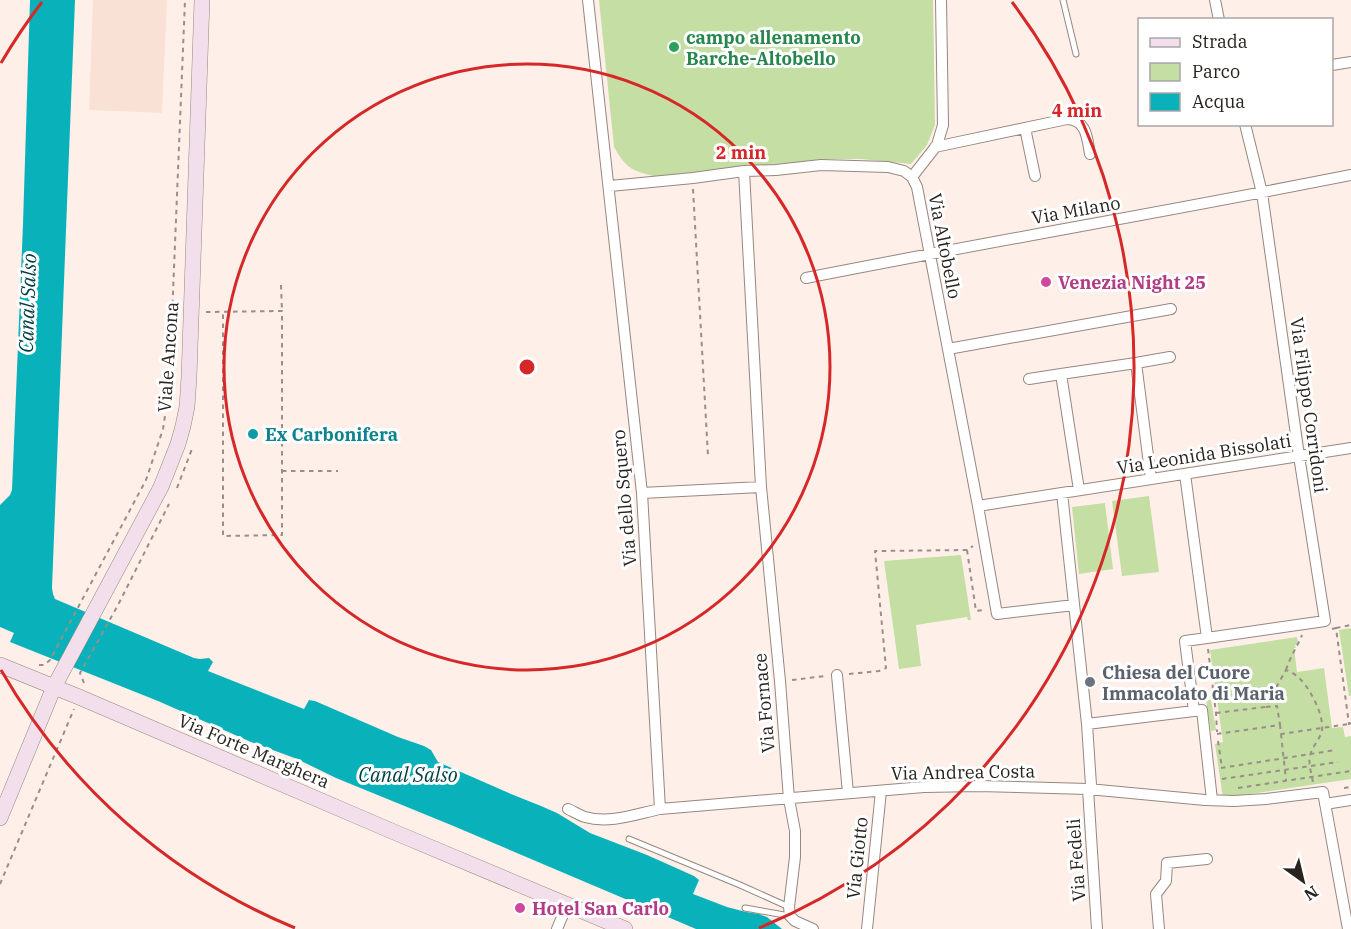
<svg xmlns="http://www.w3.org/2000/svg" width="1351" height="929" font-family="'IBM Plex Serif',serif">
<style>
.built{fill:#fae1d5}
.green{fill:#c4dea3}
.water{fill:#09b2ba}
.lines{fill:none;stroke-linecap:round;stroke-linejoin:round}
.lane-casing{stroke:#96877f;stroke-width:7}
.street-casing{stroke:#96877f;stroke-width:12}
.secondary-casing{stroke:#96877f;stroke-width:16}
.path{stroke:#998e89;stroke-width:2;stroke-dasharray:4.5 4.5;stroke-linecap:butt}
.lane{stroke:#fff;stroke-width:5}
.street{stroke:#fff;stroke-width:10}
.secondary{stroke:#f2dfeb;stroke-width:15}
.ring{fill:none;stroke:#d62828;stroke-width:3}
.leisure-dot{fill:#2e9e5b;stroke:#fff;stroke-width:2}
.hotel-dot{fill:#d1479c;stroke:#fff;stroke-width:2}
.culture-dot{fill:#0f9aa8;stroke:#fff;stroke-width:2}
.worship-dot{fill:#6b7280;stroke:#fff;stroke-width:2}
.labels{text-anchor:middle;dominant-baseline:central;stroke-width:6;stroke-linejoin:round;paint-order:stroke}
.leisure-label{font-size:18px;font-weight:bold;fill:#27864d;stroke:#fff;text-anchor:start}
.street-label{font-size:18px;fill:#292320;stroke:#fff}
.hotel-label{font-size:18px;font-weight:bold;fill:#b23c85;stroke:#fff;text-anchor:start}
.culture-label{font-size:18px;font-weight:bold;fill:#0d838f;stroke:#fff;text-anchor:start}
.worship-label{font-size:18px;font-weight:bold;fill:#5b616d;stroke:#fff;text-anchor:start}
.water-label{font-size:20px;font-style:italic;fill:#004145;stroke:#fff}
.centre{fill:#d62828;stroke:#fff;stroke-width:3}
.ring-label{font-size:18px;text-anchor:middle;font-weight:bold;fill:#d62828;stroke:#fff;stroke-width:6;stroke-linejoin:round;paint-order:stroke}
</style>
<rect width="100%" height="100%" fill="#fef0e9"/>
<path class="built" d="M93,0H167L162,113L89,110Z"/>
<path class="green" d="M599,0H933L935,125L927,145L911,164L861,159H825L658,177C633,171 627,170 614,147Z
M1149,496L1159,572L1122,576L1112,501Z
M1105,503L1113,569L1079,574L1072,507Z
M961,555L971,620H968L967,617L916,625L921,666L899,669L884,561Z
M1351,628V696H1349L1339,630Z
M1297,637L1298,644L1295,645L1296,648H1294L1297,672L1324,668L1332,728L1343,727L1345,737L1351,736V779L1223,798L1215,744L1223,742L1210,650Z
M1206,700H1211L1216,730L1211,731Z"/>
<path class="water" d="M30,0H75L52,588L53,594L55,599L194,658L200,659L209,658L213,662L208,671L304,709L309,700L315,701L398,737L424,746L431,750L438,762L511,794L541,806L557,813L590,833L647,855L694,876L699,880L693,894L727,907L746,912L759,914L767,917L782,929H696L451,825L336,778L297,759L251,742L158,701L10,642L14,633L0,627V505L10,495L12,490L23,224Z"/>
<g class="lines">
<defs>
<path id="lane" d="M1063,0L1076,54
M629,839L740,885L789,907
M745,908L790,916"/>
<path id="street" d="M588,0L642,493L660,809
M1215,0L1219,20
M1332,65L1351,62
M1025,128L1035,176
M935,147L1067,119C1087,120 1087,138 1090,154
M744,171L761,487L780,681L789,799L795,831V857L789,907L790,916L795,921L813,929
M912,177L937,145L943,125L941,0
M610,186L693,178L744,171L776,170L821,165L888,167L904,171L912,177L917,187L978,506L997,614L1074,605
M806,278C987,242 1170,211 1351,175
M948,349L1171,309
M1136,363L1170,357
M1029,379L1061,374
M1185,474L1207,638L1325,621L1299,456L1262,193L1245,124
M1079,490L1061,374L1136,363L1151,479
M642,493L761,487
M1062,493L1087,724L1091,785L1088,789L1097,929
M978,506L1351,448
M837,675L848,793
M1194,711L1185,641L1207,638
M1087,724L1202,710L1212,800
M1325,804L1351,800
M568,809C573,811 579,815 585,817C610,824 636,814 660,809L924,787L979,786L1088,789L1205,800L1234,801L1266,799L1323,792L1348,929
M557,929L567,905
M867,929L881,791
M1159,929L1156,894L1166,881L1167,863L1207,859"/>
<path id="secondary" d="M0,665L79,697L394,832L625,929
M0,818L54,687L161,487L178,444L183,426L187,407L189,377L202,0"/>
</defs>
<use href="#lane" class="lane-casing"/>
<use href="#street" class="street-casing"/>
<use href="#secondary" class="secondary-casing"/>
<path class="path" d="M693,189L708,456
M281,285L282,311
M206,312L282,311V535L223,536V312
M282,471H338
M177,488L192,449
M967,550L976,611L985,610
M1336,628L1351,625
M1332,629L1336,628L1349,724L1351,723
M1208,649L1216,713L1217,732
M39,665H44L50,660L146,480L163,429L169,390L185,0
M1286,670C1290,657 1297,647 1302,635
M849,674L879,671L886,668L875,551L967,550L973,546
M1168,676L1177,675
M792,680L825,676
M84,683L80,673L118,605L169,504
M1266,707L1277,706L1280,725
M1216,713L1265,707L1286,670C1291,672 1297,675 1301,680C1311,690 1324,716 1322,730C1320,740 1312,746 1310,756C1308,765 1312,774 1313,783
M1217,734L1280,725L1281,734L1349,724
M1281,734L1286,780
M1218,741L1222,768
M1221,768L1336,750
M1222,779L1338,762
M1238,788L1351,771
M1344,788L1351,787
M0,884L74,709"/>
<use href="#lane" class="lane"/>
<use href="#street" class="street"/>
<use href="#secondary" class="secondary"/>
</g>
<g class="ring">
<circle cx="527" cy="367" r="303"/>
<path d="M295 928A607 607 0 0 1 1 670M1 63A607 607 0 0 1 42 2M1012 2A607 607 0 0 1 759 928"/>
</g>
<circle class="leisure-dot" cx="674" cy="47" r="6"/>
<g class="hotel-dot">
<circle cx="1046" cy="282" r="6"/>
<circle cx="520" cy="908" r="6"/>
</g>
<circle class="culture-dot" cx="253" cy="434" r="6"/>
<circle class="worship-dot" cx="1090" cy="682" r="6"/>
<g class="labels">
<g class="leisure-label">
<text x="686" y="37">campo allenamento<tspan x="686" dy="21">Barche-Altobello</tspan></text>
</g>
<g class="street-label">
<text transform="translate(1076 210) rotate(-10)">Via Milano</text>
<text transform="translate(945 246) rotate(79)">Via Altobello</text>
<text transform="translate(168 357) rotate(-86)">Viale Ancona</text>
<text transform="translate(1309 405) rotate(82)">Via Filippo Corridoni</text>
<text transform="translate(1204 454) rotate(-9)">Via Leonida Bissolati</text>
<text transform="translate(624 498) rotate(-95)">Via dello Squero</text>
<text transform="translate(764 703) rotate(-95)">Via Fornace</text>
<text transform="translate(254 751) rotate(23)">Via Forte Marghera</text>
<text transform="translate(963 772) rotate(-1)">Via Andrea Costa</text>
<text transform="translate(857 858) rotate(-84)">Via Giotto</text>
<text transform="translate(1076 860) rotate(-94)">Via Fedeli</text>
</g>
<g class="hotel-label">
<text x="1058" y="282">Venezia Night 25</text>
<text x="532" y="908">Hotel San Carlo</text>
</g>
<g class="culture-label">
<text x="265" y="434">Ex Carbonifera</text>
</g>
<g class="worship-label">
<text x="1102" y="672">Chiesa del Cuore<tspan x="1102" dy="21">Immacolato di Maria</tspan></text>
</g>
<g class="water-label">
<text transform="translate(27 303) rotate(-88)">Canal Salso</text>
<text x="408" y="774">Canal Salso</text>
</g>
</g>
<circle cx="527" cy="367" r="9" class="centre"/>
<g class="ring-label">
<text x="1077" y="117">4 min</text>
<text x="741" y="159">2 min</text>
</g>
<rect x="1138" y="18" width="195" height="108" fill="#ffffff" stroke="#a9a7a6" stroke-width="1.5"/>
<rect x="1150" y="38" width="30" height="9" fill="#f2dfeb" stroke="#a9a7a6" stroke-width="1.5"/>
<text x="1192" y="48" font-size="18" fill="#292320">Strada</text>
<rect x="1150" y="63" width="30" height="18" fill="#c4dea3" stroke="#a9a7a6" stroke-width="1.5"/>
<text x="1192" y="78" font-size="18" fill="#292320">Parco</text>
<rect x="1150" y="93" width="30" height="18" fill="#09b2ba" stroke="#a9a7a6" stroke-width="1.5"/>
<text x="1192" y="108" font-size="18" fill="#292320">Acqua</text>
<g transform="translate(1303 881) rotate(146)" stroke="#ffffff" stroke-width="4.5" paint-order="stroke">
<path d="M0-4.5L10 22L0 15L-10 22Z" fill="#292320"/>
<text y="-9" font-size="16" font-weight="bold" text-anchor="middle" fill="#292320">N</text>
</g>
</svg>
